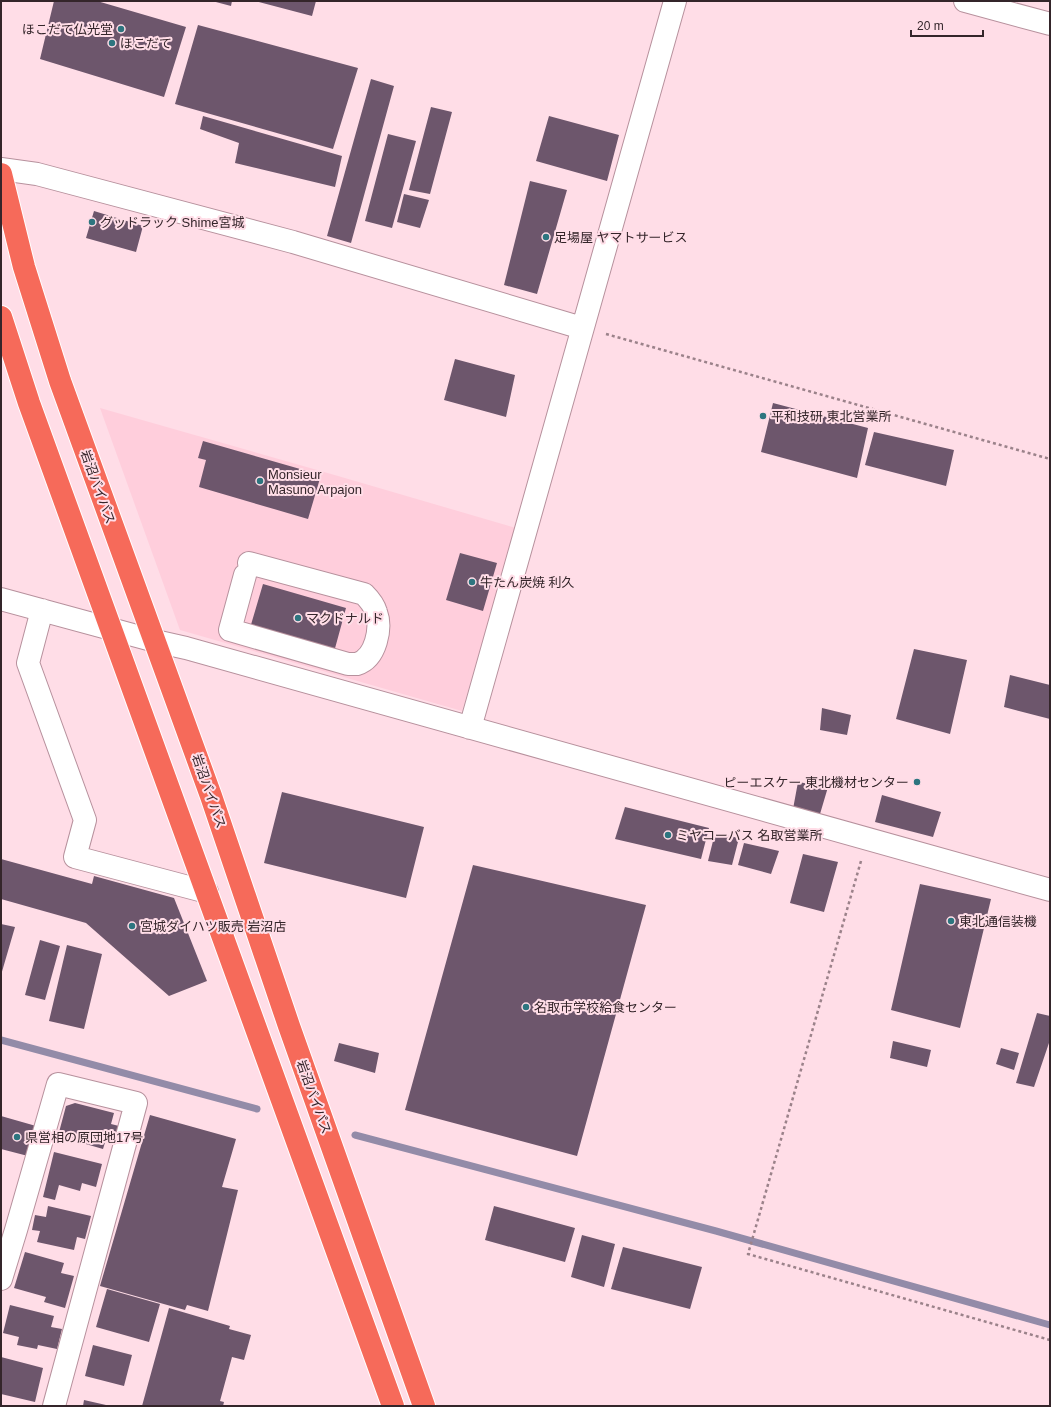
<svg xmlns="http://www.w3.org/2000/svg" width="1051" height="1407" font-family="Arial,'Noto Sans JP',sans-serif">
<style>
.built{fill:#ffcedc}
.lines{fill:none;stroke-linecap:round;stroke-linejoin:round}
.stream{stroke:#938ba8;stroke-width:7}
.building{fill:#6d566c}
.minor-casing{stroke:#b7919d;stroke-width:24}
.highway-casing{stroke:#fff;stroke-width:24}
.path{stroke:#9b828a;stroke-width:2.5;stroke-dasharray:3 3;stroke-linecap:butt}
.minor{stroke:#fff;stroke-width:22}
.highway{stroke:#f66a5a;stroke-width:22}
.poi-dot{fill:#2d757f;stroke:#ffdde7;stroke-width:1.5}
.labels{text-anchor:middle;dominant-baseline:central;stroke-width:4;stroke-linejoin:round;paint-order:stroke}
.poi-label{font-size:13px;fill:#34252a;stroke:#ffdde7;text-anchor:start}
.street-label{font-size:13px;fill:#34252a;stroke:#ffdde7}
</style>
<rect width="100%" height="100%" fill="#ffdde7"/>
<path class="built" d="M100,408L338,476L516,528L462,711L180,630Z"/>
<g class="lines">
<path class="stream" d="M1,1040L257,1109
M355,1135L716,1231L1050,1325"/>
</g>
<path class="building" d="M54,1H97L186,27L164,97L40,59Z
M212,1H232L231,6Z
M255,1H316L312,16Z
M198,25L358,68L333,149L175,104Z
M371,79L394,86L351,243L327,236Z
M431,107L452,112L430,194L409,190Z
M203,116L342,156L335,187L235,163L239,143L200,129Z
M549,116L619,135L607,181L536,161Z
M388,134L416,141L392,228L365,221Z
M530,181L567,190L537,294L504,285Z
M404,194L429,200L420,228L397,222Z
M94,211L143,226L136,252L86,238Z
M455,359L515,375L506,417L444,400Z
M773,403L868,428L857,478L761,452Z
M874,432L954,450L946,486L865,465Z
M203,441L321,475L308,519L199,487L206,460L198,458Z
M460,553L497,563L483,611L446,600Z
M263,584L346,608L334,652L250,628Z
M914,649L967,660L950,734L896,719Z
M1010,675L1050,685V719L1004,707Z
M822,708L851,715L847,735L820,730Z
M798,782L828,787L820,814L793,809Z
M282,792L424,827L406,898L264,863Z
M882,795L941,812L933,837L875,822Z
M625,807L709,828L701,859L615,839Z
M715,833L739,838L732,865L708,861Z
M744,843L779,851L771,874L738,865Z
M803,854L838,862L824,912L790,903Z
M1,859L92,884L94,876L174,898L207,981L169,996L86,923L1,899Z
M473,865L646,905L577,1156L405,1110Z
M920,884L991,899L960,1028L891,1010Z
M1,924L15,927L1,975Z
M40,940L60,946L45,1000L25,995Z
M67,945L102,954L84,1029L49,1021Z
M1037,1013L1050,1016V1040L1034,1087L1016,1083Z
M893,1041L931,1050L927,1067L890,1058Z
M339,1043L379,1053L375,1073L334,1061Z
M1001,1048L1019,1053L1014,1070L996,1064Z
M75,1103L114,1113L111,1124L119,1126L115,1138L107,1136L103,1149L58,1136L66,1106Z
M150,1115L236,1139L222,1187L238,1190L208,1311L187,1305L185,1310L100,1286Z
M1,1116L36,1126L28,1156L1,1149Z
M54,1152L102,1164L96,1187L82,1183L80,1191L59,1185L55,1200L43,1197Z
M48,1206L91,1216L85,1239L77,1237L74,1250L37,1242L40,1231L32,1230L35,1215L46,1217Z
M494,1206L575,1228L565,1262L485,1240Z
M582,1235L615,1244L604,1287L571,1277Z
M623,1247L702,1267L690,1309L611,1289Z
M25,1252L64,1263L61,1273L74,1276L65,1308L44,1302L46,1297L14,1288Z
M107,1289L160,1304L149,1342L96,1327Z
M10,1305L54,1316L51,1327L62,1329L57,1349L38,1345L37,1349L17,1345L19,1337L3,1333Z
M169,1308L230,1326L229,1329L251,1335L244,1360L232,1357L220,1401L224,1402L223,1406H142Z
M93,1345L132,1355L124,1386L85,1376Z
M1,1357L43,1368L35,1402L1,1394Z
M84,1400L106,1405V1406H83Z"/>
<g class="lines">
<defs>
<path id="minor" d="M965,1L1050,24
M1,169L37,174L293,242L582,328
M245,575L230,630L348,664C351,664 355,664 357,664C376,658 382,628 376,612C374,605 369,599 364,594L249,563
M1,599L155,641L186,648L1050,890
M42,610L28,663L85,820L75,857L207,892
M470,728L675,1
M1,1279L16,1230L58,1084L136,1103L54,1406"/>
<path id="highway" d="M1,174L24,267L60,381L211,796L289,1026L424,1406
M1,317L29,403L393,1406"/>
</defs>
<use href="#minor" class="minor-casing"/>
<use href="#highway" class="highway-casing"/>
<path class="path" d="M606,334L1050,459
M861,861L748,1254L1050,1340"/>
<use href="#minor" class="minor"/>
<use href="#highway" class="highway"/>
</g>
<g class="poi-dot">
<circle cx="121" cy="29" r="4"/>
<circle cx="112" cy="43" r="4"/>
<circle cx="92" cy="222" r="4"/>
<circle cx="546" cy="237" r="4"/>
<circle cx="763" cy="416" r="4"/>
<circle cx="260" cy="481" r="4"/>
<circle cx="472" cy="582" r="4"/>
<circle cx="298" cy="618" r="4"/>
<circle cx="917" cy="782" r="4"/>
<circle cx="668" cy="835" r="4"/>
<circle cx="951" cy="921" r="4"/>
<circle cx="132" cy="926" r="4"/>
<circle cx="526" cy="1007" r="4"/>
<circle cx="17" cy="1137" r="4"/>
</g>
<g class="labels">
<g class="poi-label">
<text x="113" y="29" text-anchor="end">ほこだて仏光堂</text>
<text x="120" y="43">ほこだて</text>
<text x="100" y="222">グッドラック Shime宮城</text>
<text x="554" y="237">足場屋 ヤマトサービス</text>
<text x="771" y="416">平和技研 東北営業所</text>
<text x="268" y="474">Monsieur<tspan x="268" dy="15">Masuno Arpajon</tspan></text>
<text x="480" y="582">牛たん炭焼 利久</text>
<text x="306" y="618">マクドナルド</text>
<text x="909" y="782" text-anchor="end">ピーエスケー 東北機材センター</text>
<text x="676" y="835">ミヤコーバス 名取営業所</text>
<text x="959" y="921">東北通信装機</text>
<text x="140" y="926">宮城ダイハツ販売 岩沼店</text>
<text x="534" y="1007">名取市学校給食センター</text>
<text x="25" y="1137">県営相の原団地17号</text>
</g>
<g class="street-label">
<text transform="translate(98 487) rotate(70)">岩沼バイパス</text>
<text transform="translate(209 791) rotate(71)">岩沼バイパス</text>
<text transform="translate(314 1097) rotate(70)">岩沼バイパス</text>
</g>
</g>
<rect width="1051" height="1407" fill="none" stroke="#34252a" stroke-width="4"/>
<path d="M911 30v6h72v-6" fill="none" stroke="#34252a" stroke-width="2"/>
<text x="917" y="30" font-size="12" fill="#34252a" stroke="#ffdde7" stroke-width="3" paint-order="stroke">20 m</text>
</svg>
